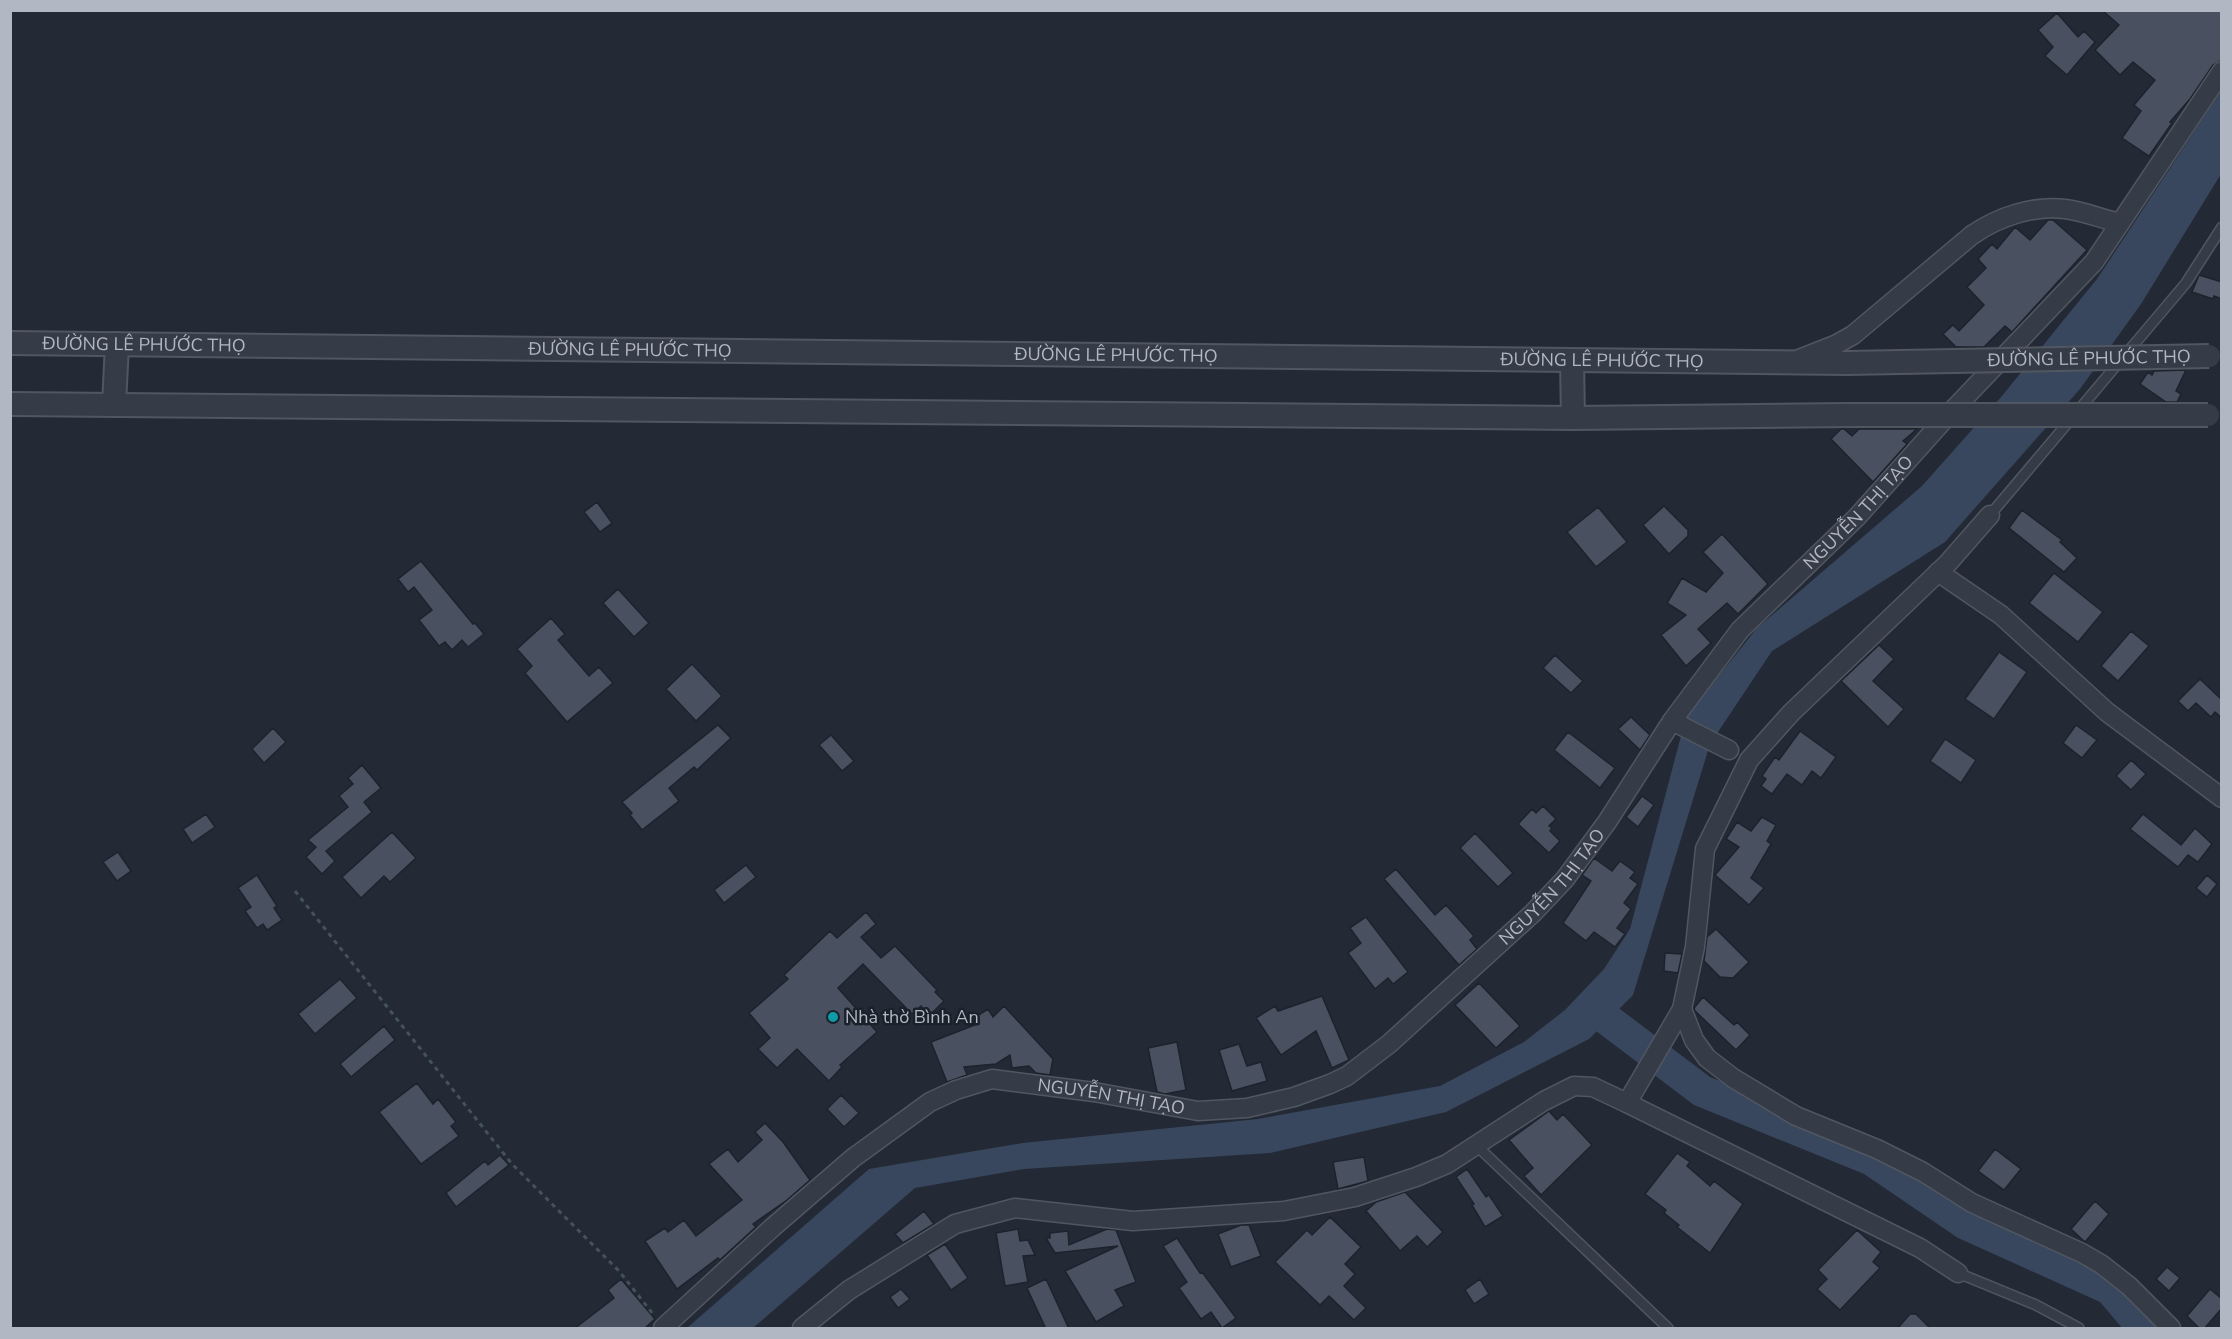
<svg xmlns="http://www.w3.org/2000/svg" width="2232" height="1339" font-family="'Nunito Sans',sans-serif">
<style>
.water{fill:#39475e}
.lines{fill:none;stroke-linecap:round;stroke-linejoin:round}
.river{stroke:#39475e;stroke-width:32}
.building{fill:#495160;stroke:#1d232d;stroke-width:1.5}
.service-casing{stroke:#515761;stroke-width:12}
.minor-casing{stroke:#515761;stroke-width:21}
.tertiary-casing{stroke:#515761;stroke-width:26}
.path{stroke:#445357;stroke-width:3;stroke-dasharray:4.5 4.5;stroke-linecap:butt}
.service{stroke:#363c47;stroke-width:9}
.minor{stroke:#363c47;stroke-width:18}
.tertiary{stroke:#363c47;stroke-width:22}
.tertiary-bridge-casing{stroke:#515761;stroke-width:26;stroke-linecap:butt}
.tertiary-bridge{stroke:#363c47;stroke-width:22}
.culture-dot{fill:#0f9aa8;stroke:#1b212b;stroke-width:2}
.labels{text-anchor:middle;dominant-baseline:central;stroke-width:5;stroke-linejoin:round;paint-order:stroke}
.street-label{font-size:18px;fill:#b1b7c3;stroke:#1b212b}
.poi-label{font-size:18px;fill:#b1b7c3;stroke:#1b212b;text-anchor:start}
</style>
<rect width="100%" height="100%" fill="#232a36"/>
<path class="water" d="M2221,91V174L2141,304L2080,389L1945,542L1772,651L1710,744L1633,995L1589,1039L1446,1112L1270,1153L1024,1169L915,1188L753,1328H687L869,1169L1023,1143L1258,1119L1440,1086L1524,1042L1565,1010L1604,969L1630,929L1686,717L1757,628L1922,486L2002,396L2097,279Z"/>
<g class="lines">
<path class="river" d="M1608,1020L1702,1091L1872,1160L1966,1224L2110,1289L2143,1328"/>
</g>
<path class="building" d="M2102,10H2222V60L2213,65L2190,99L2170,122L2172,123L2149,156L2122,138L2141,111L2134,105L2155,80L2133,62L2120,75L2095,50L2119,25Z
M2057,13L2078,37L2084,31L2095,42L2067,75L2045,56L2053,47L2038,30Z
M2048,220H2053L2087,250L2012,332L2005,326L1984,347H1956L1943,334L1953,325L1959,331L1984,305L1967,287L1986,268L1978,259L1992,244L1997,249L2015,227L2030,240Z
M2199,275L2222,282V299L2214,296L2213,299L2192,292Z
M2186,370L2176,391L2181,394L2177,402H2166L2140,384L2148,372L2152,375L2154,371Z
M1841,429H1844L1852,436L1859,429H1917L1903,441L1907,444L1873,482L1831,439Z
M597,502L612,523L600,532L584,512Z
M1664,506L1688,530V536L1669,554L1643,525Z
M1598,507L1627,542L1596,567L1567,532Z
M2022,510L2062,540L2060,542L2077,558L2064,572L2009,528Z
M1722,534L1768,584L1738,614L1727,603L1698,629L1711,643L1686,666L1661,635L1686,615L1667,603L1682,578L1706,592L1723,573L1703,552Z
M421,561L473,624L475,623L484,634L468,647L462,640L452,650L445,642L439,646L419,620L432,610L414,587L408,592L398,579Z
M2054,573L2103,612L2078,642L2029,603Z
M618,589L649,623L634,637L603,603Z
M551,618L565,634L558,640L589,676L599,667L613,683L567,722L525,673L532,666L517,649Z
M2131,631L2149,646L2118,681L2101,666Z
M1879,645L1894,659L1873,681L1904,709L1888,727L1841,681Z
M1999,652L2027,672L1994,719L1965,699Z
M1555,655L1583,681L1571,693L1543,668Z
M692,664L722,696L696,721L666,689Z
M2200,679L2222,700V718L2215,712L2211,717L2196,703L2188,711L2178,701Z
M1631,717L1650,735L1640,750L1618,729Z
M718,725L731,738L697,770L694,767L669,788L679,801L642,830L630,815L632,813L622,802Z
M2076,725L2097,740L2082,758L2063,743Z
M273,728L286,742L264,763L252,749Z
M1800,731L1836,757L1821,778L1812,771L1802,785L1787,774L1772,794L1761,786L1766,779L1762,776L1775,757L1779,760Z
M1568,732L1615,768L1600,788L1554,750Z
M831,735L854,761L842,771L819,745Z
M1945,739L1976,760L1961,783L1930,761Z
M2131,760L2146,774L2131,790L2116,776Z
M362,765L381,788L364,802L372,812L326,851L335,861L322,874L306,857L316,847L308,840L348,807L339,796L353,784L348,778Z
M1642,796L1654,805L1638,827L1626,817Z
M1543,806L1556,819L1549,826L1552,828L1550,831L1560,841L1549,853L1518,824L1532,809L1536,813Z
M206,814L215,827L192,843L183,829Z
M2143,814L2181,845L2195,828L2212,844L2198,862L2188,855L2178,867L2130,829Z
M1762,817L1776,825L1767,841L1771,844L1751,878L1764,888L1749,905L1715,875L1739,847L1726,839L1737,822L1751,831Z
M392,832L416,858L390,882L384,876L361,898L342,877Z
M1475,833L1513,873L1498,887L1460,848Z
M118,852L131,871L117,881L103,862Z
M1594,858L1612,871L1620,861L1635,872L1630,878L1638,884L1624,903L1631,909L1617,928L1625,934L1615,947L1594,932L1586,941L1563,923L1591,881L1582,875Z
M746,865L756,877L724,903L714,890Z
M1396,869L1435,915L1446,905L1474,936L1470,940L1477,949L1459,965L1384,879Z
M257,875L277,906L274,908L282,920L267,930L263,924L257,928L245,911L251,907L238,888Z
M2207,875L2217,884L2207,897L2196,888Z
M866,912L876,924L861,937L881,958L895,946L937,990L935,992L944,1001L930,1015L921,1006L912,1014L863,964L838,988L877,1032L840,1065L842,1067L829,1081L797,1049L777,1068L758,1049L770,1038L749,1013L788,979L784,975L830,931L837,938Z
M1366,917L1408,972L1393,984L1388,978L1375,989L1348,953L1361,943L1350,928Z
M1716,929L1749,962L1733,978L1720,977L1704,961L1707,937Z
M1665,953L1682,954L1678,973L1664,971Z
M340,979L357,998L315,1034L298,1014Z
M1479,983L1520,1026L1496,1048L1455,1005Z
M1322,996L1349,1060L1332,1068L1316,1031L1281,1055L1256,1018L1275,1006L1278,1011Z
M1703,997L1734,1025L1737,1022L1750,1035L1736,1050L1695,1011L1694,1008Z
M1004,1006L1053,1059L1050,1075L1036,1073L1029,1066L1012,1068L1010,1055L996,1064L964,1067L967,1075L947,1082L931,1042L977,1024L974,1018L988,1009L993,1017Z
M384,1026L395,1040L351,1077L340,1064Z
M1177,1042L1186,1090L1165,1094L1157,1092L1148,1048Z
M1239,1044L1247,1066L1261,1062L1267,1081L1232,1091L1219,1050Z
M417,1083L433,1104L438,1099L456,1122L451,1126L459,1136L421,1164L379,1112Z
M841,1095L859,1113L844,1127L827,1109Z
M1549,1111L1557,1120L1563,1114L1592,1145L1541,1195L1524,1176L1533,1168L1509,1140Z
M765,1123L783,1142L810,1180L787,1200L753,1224L756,1227L722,1258L720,1260L718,1258L677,1289L645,1241L665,1228L668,1232L684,1220L696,1236L742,1200L709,1164L728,1149L738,1162L762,1140L755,1132Z
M1995,1149L2021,1169L2004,1190L1978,1171Z
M1677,1153L1690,1162L1687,1166L1710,1186L1714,1181L1743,1204L1710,1253L1677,1227L1679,1225L1664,1213L1666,1210L1645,1194Z
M500,1155L509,1165L456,1207L446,1193L485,1161L488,1165Z
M1364,1157L1368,1181L1338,1189L1333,1162Z
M1467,1169L1486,1197L1489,1195L1503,1216L1485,1227L1472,1205L1474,1204L1456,1177Z
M1405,1192L1443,1232L1427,1247L1417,1236L1400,1251L1366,1211L1376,1202Z
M2095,1201L2109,1214L2085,1242L2071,1229Z
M924,1211L934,1224L903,1243L895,1234Z
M1330,1217L1361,1247L1345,1264L1355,1274L1344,1286L1366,1308L1354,1320L1329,1296L1320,1305L1275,1262L1307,1230L1312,1235Z
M1241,1225H1249L1261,1256L1231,1267L1218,1234Z
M1018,1229L1020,1241L1028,1240L1035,1255L1023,1256L1028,1282L1005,1286L996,1233Z
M1107,1229L1116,1230L1136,1282L1115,1290L1124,1306L1096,1322L1065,1271L1118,1246L1055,1253L1046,1238H1050V1233L1068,1231L1069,1245Z
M1857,1230L1881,1252L1873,1262L1880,1268L1840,1310L1817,1289L1827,1279L1818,1270Z
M1177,1238L1200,1273L1202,1272L1236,1318L1222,1328L1211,1312L1201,1319L1179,1288L1187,1282L1163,1246Z
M945,1244L968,1278L951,1290L927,1255Z
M2167,1267L2180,1278L2169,1291L2156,1279Z
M621,1279L655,1319L644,1329H574L614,1298L608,1290Z
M1046,1279L1069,1329H1046L1027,1288Z
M1480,1279L1489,1294L1474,1304L1465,1290Z
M901,1289L910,1299L898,1308L890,1297Z
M2210,1289L2222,1299V1308L2204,1329H2200L2187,1316Z
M1910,1314H1916L1931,1329H1897Z"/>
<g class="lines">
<defs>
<path id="service" d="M1990,515L2186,283L2222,227
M1477,1146L1668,1328
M1958,1273L2036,1305L2079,1328"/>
<g id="minor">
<path d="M1799,359L1837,344L1853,335L1972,235C1998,217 2033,205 2065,209C2083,211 2102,219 2120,223"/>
<path d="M1938,572L2001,615L2107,712L2222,798"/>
<path d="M1672,721L1729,750"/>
<path d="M1682,1009L1694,1040L1707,1058L1733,1078L1796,1116L1877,1149L1923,1172L1972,1203L2082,1253L2101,1264L2129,1286L2171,1328"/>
<path d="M1627,1103L1920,1248L1958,1273"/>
<path id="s1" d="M663,1328L773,1227L853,1158L930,1102L956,1090L992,1079L1094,1092L1198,1111L1247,1108L1294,1097L1330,1084L1347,1076L1389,1044L1533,913L1565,879L1607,822L1672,721L1740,630L1857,517L1950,413L2094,262L2222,71"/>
<path d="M802,1328L849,1290L955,1224L1015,1208L1133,1221L1284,1211L1355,1197L1416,1177L1447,1164L1544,1101L1574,1086L1593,1087L1627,1103L1682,1009L1695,947L1705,849L1749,760L1791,713L1948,563L1990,515"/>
</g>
<g id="tertiary">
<path id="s2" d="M10,343L1847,363"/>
<path d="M1572,361L1573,418"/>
<path d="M10,404L1573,418L1848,415"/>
<path d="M114,405L117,344"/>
</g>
</defs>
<use href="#service" class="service-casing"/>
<use href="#minor" class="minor-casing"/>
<use href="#tertiary" class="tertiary-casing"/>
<path class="path" d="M295,891L512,1164L619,1271L653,1314"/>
<use href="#service" class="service"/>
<use href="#minor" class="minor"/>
<use href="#tertiary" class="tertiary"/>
<defs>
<g id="tertiary-bridge">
<path id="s3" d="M1847,363L2209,356"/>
<path d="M1848,415H2208"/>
</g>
</defs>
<use href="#tertiary-bridge" class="tertiary-bridge-casing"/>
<use href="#tertiary-bridge" class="tertiary-bridge"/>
</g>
<circle class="culture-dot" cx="833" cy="1017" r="6"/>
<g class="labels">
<g class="street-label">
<text stroke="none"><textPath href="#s2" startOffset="134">ĐƯỜNG LÊ PHƯỚC THỌ</textPath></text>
<text stroke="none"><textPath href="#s2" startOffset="620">ĐƯỜNG LÊ PHƯỚC THỌ</textPath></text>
<text stroke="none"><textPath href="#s2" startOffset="1106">ĐƯỜNG LÊ PHƯỚC THỌ</textPath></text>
<text stroke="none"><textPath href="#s3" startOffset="242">ĐƯỜNG LÊ PHƯỚC THỌ</textPath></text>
<text stroke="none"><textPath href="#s2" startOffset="1592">ĐƯỜNG LÊ PHƯỚC THỌ</textPath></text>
<text stroke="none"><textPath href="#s1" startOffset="1545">NGUYỄN THỊ TẠO</textPath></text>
<text stroke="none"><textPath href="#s1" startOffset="1059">NGUYỄN THỊ TẠO</textPath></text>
<text stroke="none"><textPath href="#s1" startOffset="537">NGUYỄN THỊ TẠO</textPath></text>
</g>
<g class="poi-label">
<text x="845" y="1017">Nhà thờ Bình An</text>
</g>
</g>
<rect width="2232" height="1339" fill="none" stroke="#b1b7c3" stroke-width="24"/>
</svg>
